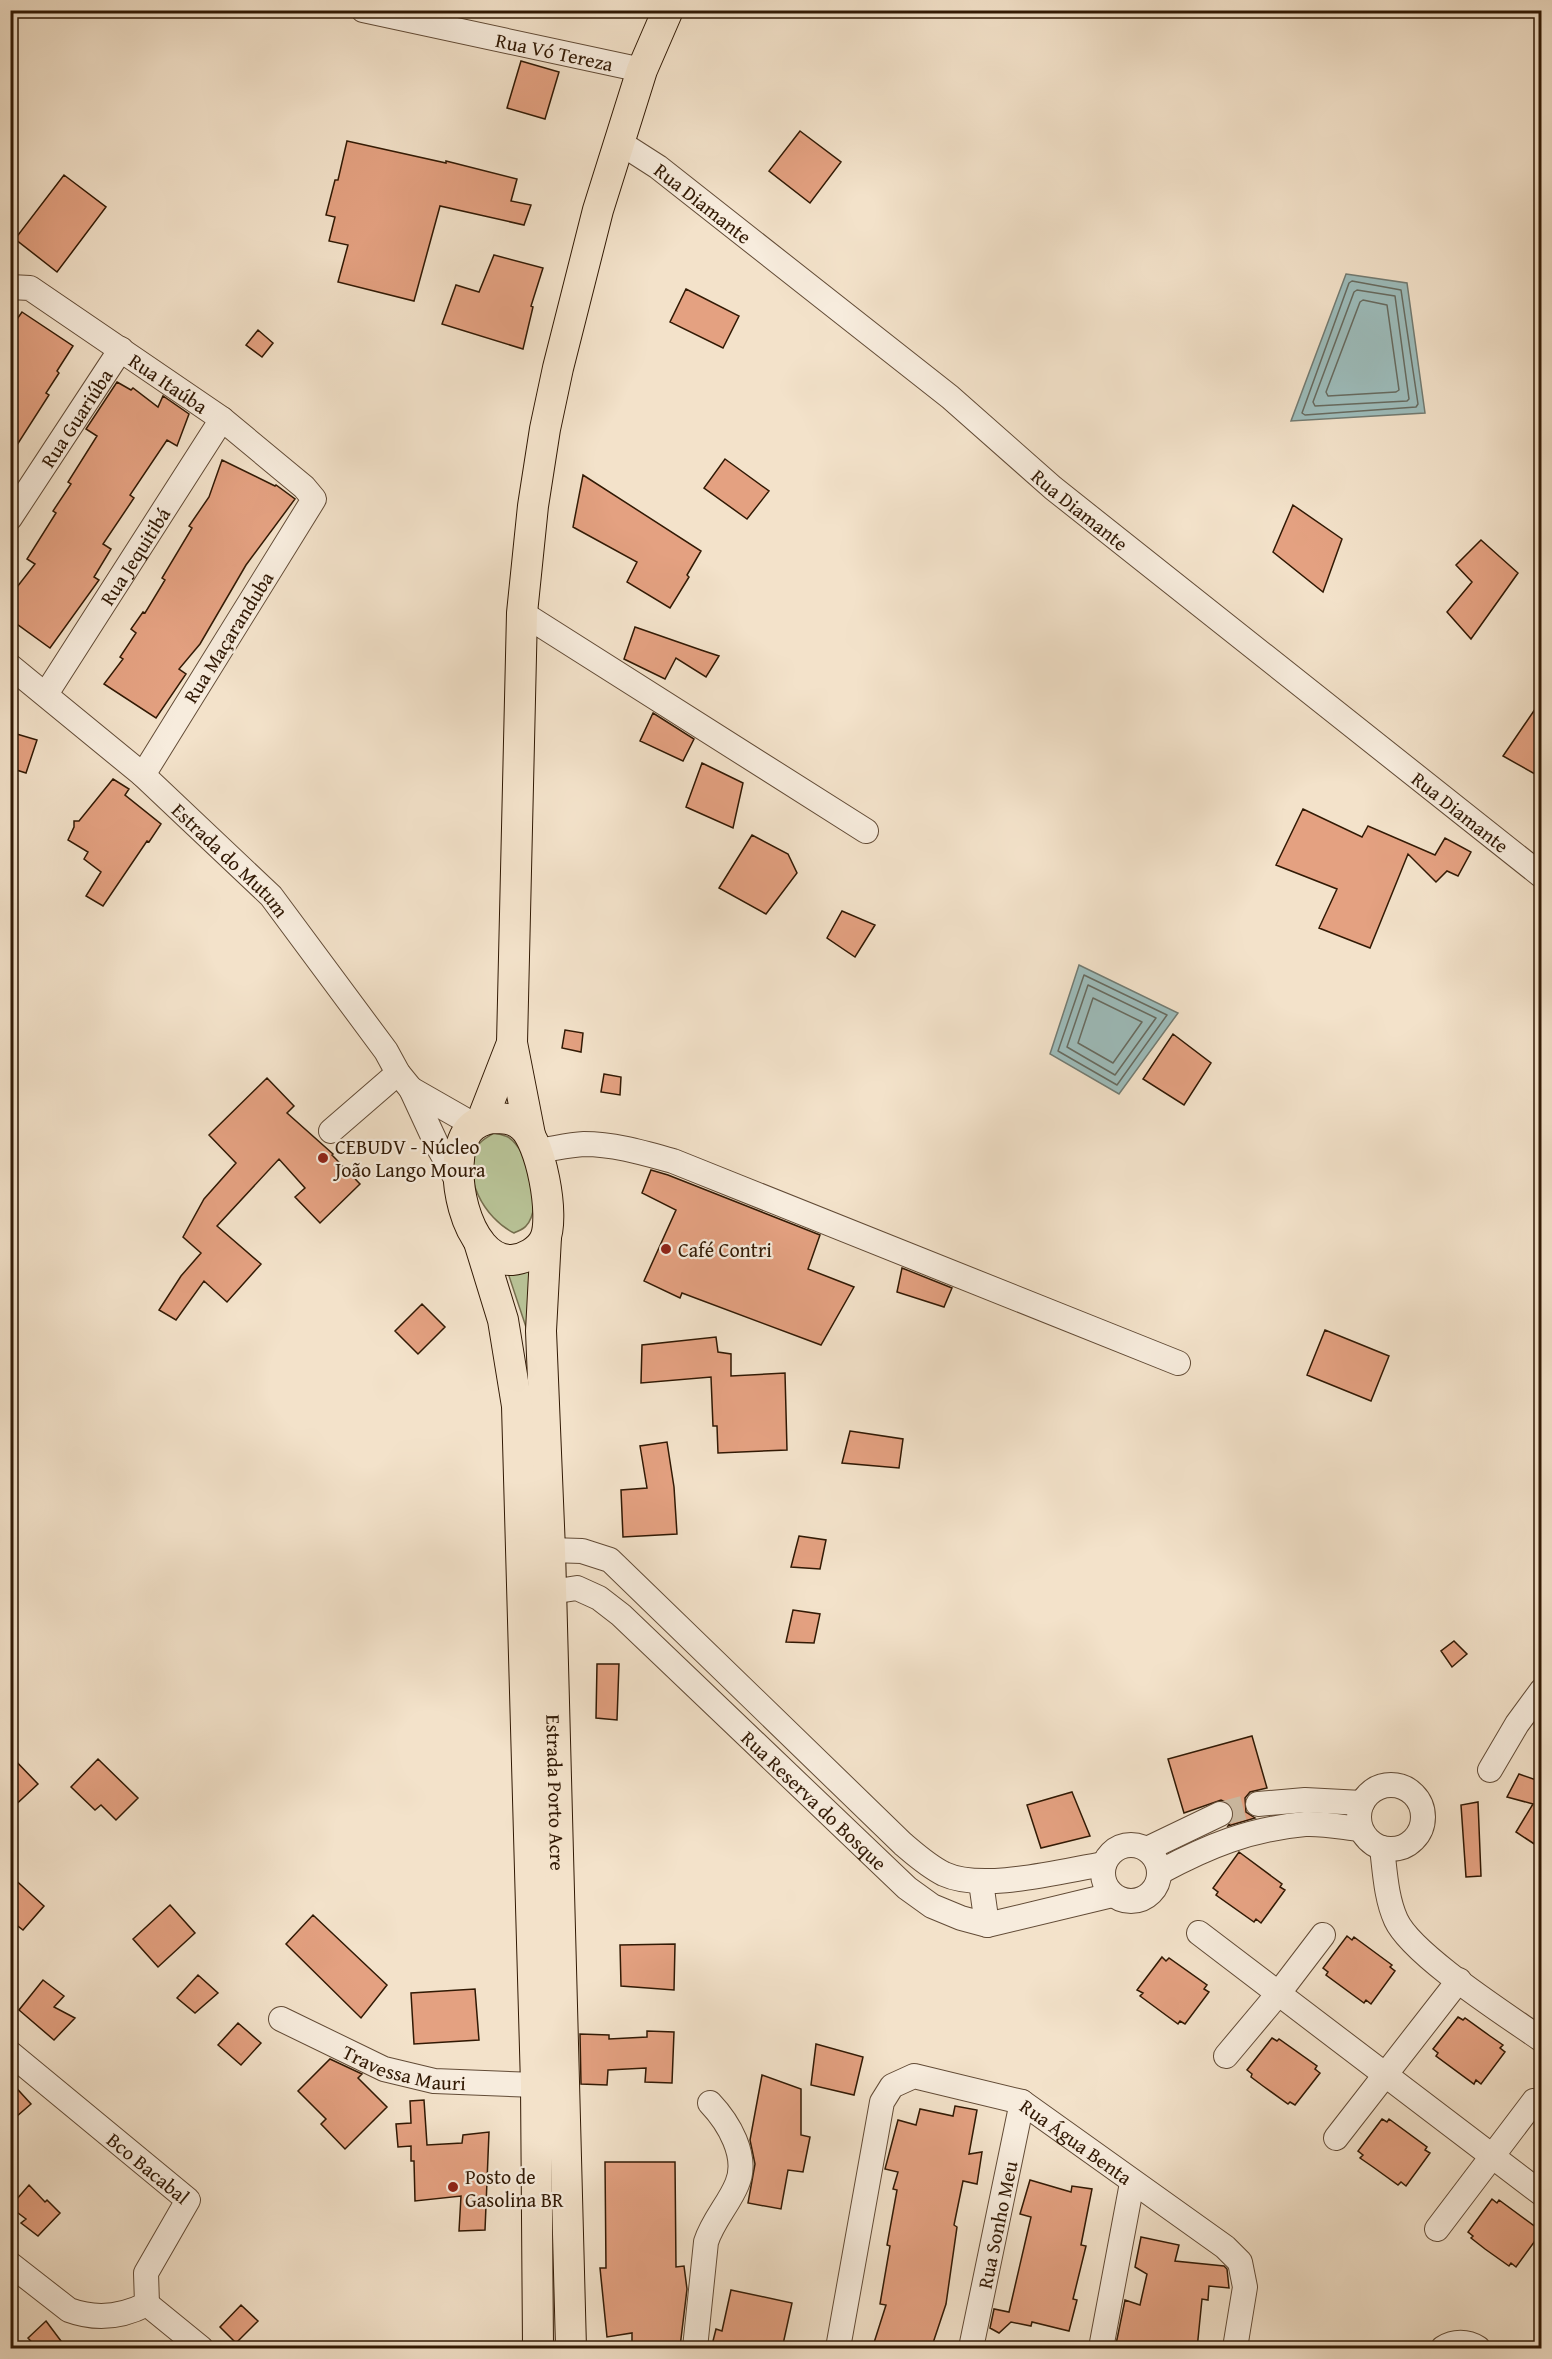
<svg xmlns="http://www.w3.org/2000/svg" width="1552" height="2359" font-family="'Gentium Book Plus',serif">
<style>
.green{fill:#b9c498;stroke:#756e4e;stroke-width:1.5}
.water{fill:#9dbdbc;stroke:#727b72;stroke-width:1.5}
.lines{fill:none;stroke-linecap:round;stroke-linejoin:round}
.shore{stroke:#676b60;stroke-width:1.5}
.building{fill:#e4a181;stroke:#311904;stroke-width:1.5}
.minor-tunnel{stroke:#ccbaa2;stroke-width:24;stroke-dasharray:24 12;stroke-linecap:butt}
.minor-casing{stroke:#624b36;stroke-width:26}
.major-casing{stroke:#311904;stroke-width:32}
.minor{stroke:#f7ecdd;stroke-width:24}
.major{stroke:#f3e2ca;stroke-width:30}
.poi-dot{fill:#8f2418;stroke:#f7ecdd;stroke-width:2}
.labels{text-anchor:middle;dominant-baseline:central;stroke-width:4.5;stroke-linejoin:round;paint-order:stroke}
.street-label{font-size:20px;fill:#311904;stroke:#f7ecdd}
.poi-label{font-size:20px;fill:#311904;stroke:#f7ecdd;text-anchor:start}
</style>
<rect width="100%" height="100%" fill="#f3e2ca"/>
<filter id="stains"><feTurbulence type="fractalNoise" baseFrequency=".00333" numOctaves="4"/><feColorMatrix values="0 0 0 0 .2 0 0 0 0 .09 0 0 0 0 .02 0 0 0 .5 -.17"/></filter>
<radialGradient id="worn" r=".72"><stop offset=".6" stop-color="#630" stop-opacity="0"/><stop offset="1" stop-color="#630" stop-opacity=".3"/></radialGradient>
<path class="green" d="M494,1133C498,1134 504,1135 508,1137C529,1150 544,1207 526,1226C524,1229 518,1231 514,1233C485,1219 459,1175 479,1144C483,1139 490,1136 494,1133Z
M532,1262L529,1336L506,1267Z"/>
<path class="water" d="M1346,274L1407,283L1425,413L1291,421Z
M1079,965L1178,1013L1119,1094L1050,1054Z"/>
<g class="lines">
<path class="shore" d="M1352,281L1401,290L1418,404L1416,407L1305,415L1302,413L1349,283Z
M1357,290L1395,296L1409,399L1407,401L1315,406L1313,402L1354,292Z
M1363,300L1387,305L1399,390L1396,392L1328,396L1326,392L1360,302Z
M1084,975L1167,1015L1117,1085L1058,1051Z
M1088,985L1156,1018L1115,1075L1067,1047Z
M1093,998L1142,1022L1113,1063L1078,1043Z"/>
</g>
<path class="building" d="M521,61L559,72L545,119L507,108Z
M800,131L841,162L810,203L769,171Z
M347,141L446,163V161L517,179L511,201L531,205L524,225L440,206L414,301L338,282L348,245L329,241L335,217L326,215L335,180H338Z
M64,175L106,207L57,272L15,239Z
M494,255L543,268L531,306L533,307L523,349L442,324L456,285L479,292Z
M686,289L739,316L723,348L670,322Z
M22,312L73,346L57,371L59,373L46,393L49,395L10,456V329Z
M258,330L273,343L262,357L246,345Z
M117,382L131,390L133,388L158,407L163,396L189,414L177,446L167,440L130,495L134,498L103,544L111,549L94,577L99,580L50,648L10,619V596L35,564L27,559L56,513L53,511L71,484L68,482L97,436L86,429Z
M725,459L769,491L747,519L704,488Z
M222,460L275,486L276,485L295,499L246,565L200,644L179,669L186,674L156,718L104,684L123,659L120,657L136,633L131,629L143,612L145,613L165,580L162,578L192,528L189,526L209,497Z
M583,475L701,551L687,575L689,577L670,608L627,582L637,562L573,527Z
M1293,505L1342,539L1323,592L1273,552Z
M1481,540L1518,573L1471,639L1447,612L1472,582L1456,565Z
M635,627L701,650L719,656L706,677L676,658L665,679L624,659Z
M1542,699V778L1503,756Z
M653,713L694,739L683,761L640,741Z
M10,732L37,740L26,773L10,768Z
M702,763L743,783L733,828L686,807Z
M113,779L129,789L125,795L161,824L149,842L147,841L103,906L86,896L101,872L84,859L88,852L68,840L74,827V821H79Z
M1303,809L1362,837L1368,826L1435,855L1445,838L1471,852L1458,876L1447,871L1436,882L1408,854L1370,948L1319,928L1337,889L1276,865Z
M752,835L788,854L797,873L766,914L719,888Z
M842,911L875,925L855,957L827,938Z
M565,1030L583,1033L581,1052L562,1048Z
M1173,1034L1211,1063L1184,1105L1143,1079Z
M604,1074L621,1077L620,1095L601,1092Z
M267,1078L294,1106L287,1113L333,1154L332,1155L360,1184L320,1223L295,1197L305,1188L279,1159L217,1226L261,1264L227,1302L204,1281L176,1320L159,1310L181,1276L201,1253L183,1237L204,1199L236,1163L209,1135Z
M651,1170L668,1175L820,1235L808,1269L854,1287L821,1345L682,1293L680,1298L644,1281L676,1210L642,1193Z
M902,1268L952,1288L944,1307L897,1292Z
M422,1304L445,1327L418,1354L395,1331Z
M1325,1330L1389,1356L1371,1401L1307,1375Z
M716,1337L718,1352L731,1354V1376L785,1373L787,1450L718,1453L717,1426H713L711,1377L641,1383L642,1345Z
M850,1431L903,1439L899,1468L842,1463Z
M667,1442L674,1487L677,1534L623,1537L621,1490L647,1488L640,1446Z
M799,1536L826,1540L820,1569L791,1567Z
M793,1610L820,1614L814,1643L786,1642Z
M1454,1641L1467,1654L1452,1667L1441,1651Z
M597,1664H619L617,1720L596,1718Z
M1252,1736L1267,1788L1250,1792L1245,1798L1246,1812L1255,1818L1228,1826L1234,1816L1233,1808L1228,1803L1221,1800L1184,1813L1168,1759Z
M10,1755L38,1784L10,1810Z
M98,1759L138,1798L116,1820L101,1805L95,1810L71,1787Z
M1519,1774L1542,1782V1849L1516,1832L1533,1804L1507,1797Z
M1072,1792L1090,1836L1041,1848L1027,1805Z
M1478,1802L1481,1876L1466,1877L1461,1805Z
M1239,1852L1282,1884L1280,1887L1285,1890L1261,1923L1256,1919L1254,1922L1216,1895L1218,1892L1213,1888Z
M10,1875L44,1906L23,1930L10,1920Z
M170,1905L195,1933L158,1967L133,1939Z
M313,1915L387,1985L361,2018L286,1944Z
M1347,1936L1352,1940L1354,1937L1392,1965L1390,1967L1395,1971L1371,2004L1366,2000L1364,2003L1326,1975L1328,1972L1323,1968Z
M675,1944L674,1990L621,1986L620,1945Z
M1162,1957L1166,1961L1169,1958L1207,1985L1204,1989L1209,1992L1185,2024L1180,2021L1178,2024L1140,1996L1143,1993L1137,1990Z
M198,1975L218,1993L195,2013L177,1998Z
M43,1980L64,1996L54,2007L75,2018L54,2040L19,2010Z
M475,1989L479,2040L414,2044L411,1993Z
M1458,2017L1463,2020L1465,2018L1490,2036L1503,2045L1500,2048L1505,2052L1481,2084L1476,2080L1474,2084L1436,2056L1438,2053L1433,2049Z
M238,2023L261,2043L241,2065L218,2045Z
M647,2031L674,2032L672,2083L645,2082L646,2068L608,2070L607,2085L581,2084L580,2034L609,2035V2039L647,2037Z
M1272,2038L1277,2041L1279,2039L1317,2066L1315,2069L1320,2073L1295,2105L1290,2102L1288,2104L1263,2086L1251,2077L1252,2074L1247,2070Z
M816,2044L863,2057L854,2095L811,2085Z
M330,2059L362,2074L358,2078L387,2107L345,2149L321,2124L326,2119L298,2091Z
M762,2075L801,2089V2135L810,2137L803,2172L788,2170L781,2209L748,2203L755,2164L750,2140Z
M10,2081L31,2104L10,2122Z
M424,2100L427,2145L462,2143L463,2135L489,2132L485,2230L459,2231L461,2196L415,2201L414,2161H411V2146L398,2147L396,2124L411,2123L410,2101Z
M955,2106L977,2110L969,2154L982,2152L977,2184L963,2181L954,2225L957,2227L946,2304L931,2349H872L886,2305L880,2304L890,2246L887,2245L897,2190L893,2189L898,2172L885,2169L898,2120L916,2125L920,2109L953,2116Z
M1382,2119L1387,2122L1389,2119L1427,2147L1425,2150L1430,2153L1406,2186L1401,2182L1398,2185L1373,2167L1360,2158L1363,2155L1358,2151Z
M605,2162H675L676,2267L684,2266L687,2289L680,2347L632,2343V2333L607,2337L600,2268H606Z
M1030,2180L1071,2192L1072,2186L1092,2189L1081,2245L1086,2246L1073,2299L1077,2300L1069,2331L1032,2322L1031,2326L1011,2322L999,2333L990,2328L994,2309L1009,2312L1031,2217L1020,2214Z
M29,2185L45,2202L47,2200L60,2213L38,2236L21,2223L26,2219L10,2207Z
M1492,2199L1497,2203L1499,2200L1537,2228L1535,2231L1540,2234L1516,2267L1511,2263L1509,2266L1485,2249L1471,2238L1473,2236L1468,2232Z
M1141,2237L1179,2245L1175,2261L1224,2266L1227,2269L1229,2288L1209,2286L1208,2300L1202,2299L1197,2349H1115L1125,2300L1140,2305L1147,2274L1135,2267Z
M731,2290L792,2303L782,2349H711L716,2329L722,2331Z
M241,2305L258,2321L236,2343L220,2327Z
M46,2321L67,2349H38L28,2338Z"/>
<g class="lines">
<path class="minor-tunnel" d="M1220,1814L1258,1804"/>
<defs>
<g id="minor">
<path id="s1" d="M363,10L642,70"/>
<path id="s2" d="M619,142L658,167L950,397L1053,488L1542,876"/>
<path id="s3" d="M10,287L30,288L222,419L304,487L314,499L143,775"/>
<path id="s4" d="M10,518L121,349"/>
<path d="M522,613L866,831"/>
<path id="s5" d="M10,666L143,775L271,896L386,1051L398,1073L411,1089L436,1143L459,1184"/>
<path id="s6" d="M46,694L222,419"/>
<path d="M411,1089L474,1125"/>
<path d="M331,1131L398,1073"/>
<path d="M536,1151C552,1149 568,1145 584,1144C614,1144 644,1153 673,1161L1178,1363"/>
<path d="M550,1550L582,1551L610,1560L903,1844C916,1855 928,1866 944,1874C983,1892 1061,1871 1104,1864"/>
<path id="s7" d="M551,1592L577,1588L599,1598L621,1615L907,1888L932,1906L961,1918L987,1925L1112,1895"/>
<path d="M1490,1770L1517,1724L1542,1690"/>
<circle cx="1391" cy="1817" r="32"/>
<path d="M1258,1804L1305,1800L1362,1803"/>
<circle cx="1131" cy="1873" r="28"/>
<path d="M1382,1848C1385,1872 1386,1898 1396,1920C1412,1955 1508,2016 1542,2040"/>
<path d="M1147,1849L1220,1814"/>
<path d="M1160,1872C1208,1846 1250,1829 1305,1824C1322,1823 1342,1827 1360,1829"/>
<path d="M981,1882L987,1925"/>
<path d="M1199,1933L1542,2194"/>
<path id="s8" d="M281,2019L384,2069L434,2081L536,2085"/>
<path id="s9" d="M10,2053L188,2200L146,2273L147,2304C122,2317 96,2320 69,2310L10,2264"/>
<path d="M1226,2056L1278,1994L1323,1935"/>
<path d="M1336,2138L1459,1980"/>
<path d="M1437,2229L1534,2101"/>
<path d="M147,2304L201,2348"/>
<path d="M695,2348L706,2242C713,2220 729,2204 737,2184C749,2156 728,2122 710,2103"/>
<path id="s10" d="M838,2348L882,2102L892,2086L914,2076L1022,2102L1225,2247L1240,2262L1245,2287L1235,2348"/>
<path id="s11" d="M971,2348L1022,2102"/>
<path d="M1101,2348L1132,2183"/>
<path d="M1443,2348C1454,2341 1467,2341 1478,2348"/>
</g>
<g id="major">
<path d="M492,1118C503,1118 513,1118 522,1126C541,1141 555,1216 545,1239C539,1251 525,1259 512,1260C465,1262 445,1162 468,1131C474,1123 482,1120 492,1118Z"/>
<path d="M482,1120L512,1043"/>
<path d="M530,1135L512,1043L522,613L533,506L545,429L558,368L598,210L642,70L668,10"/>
<path id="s12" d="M546,1237L541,1331L550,1550L571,2348"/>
<path d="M479,1242L503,1320L517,1406L536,2085L538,2348"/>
</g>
</defs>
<use href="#minor" class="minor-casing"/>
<use href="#major" class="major-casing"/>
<use href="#minor" class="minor"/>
<use href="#major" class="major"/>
</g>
<g class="poi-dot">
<circle cx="323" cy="1158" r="6"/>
<circle cx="666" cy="1249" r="6"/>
<circle cx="453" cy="2187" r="6"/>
</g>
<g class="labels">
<g class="street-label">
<text stroke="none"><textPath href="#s1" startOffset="196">Rua Vó Tereza</textPath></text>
<text stroke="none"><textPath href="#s2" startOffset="104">Rua Diamante</textPath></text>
<text stroke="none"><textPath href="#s3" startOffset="188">Rua Itaúba</textPath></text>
<text stroke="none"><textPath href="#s4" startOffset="120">Rua Guariúba</textPath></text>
<text stroke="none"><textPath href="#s2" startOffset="590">Rua Diamante</textPath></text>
<text stroke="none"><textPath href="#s6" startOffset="164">Rua Jequitibá</textPath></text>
<text transform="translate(228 637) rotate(-58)">Rua Maçaranduba</text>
<text stroke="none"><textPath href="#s2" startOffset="1076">Rua Diamante</textPath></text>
<text stroke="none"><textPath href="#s5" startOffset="294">Estrada do Mutum</textPath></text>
<text stroke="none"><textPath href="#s12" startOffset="556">Estrada Porto Acre</textPath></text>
<text stroke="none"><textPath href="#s7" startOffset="346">Rua Reserva do Bosque</textPath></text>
<text stroke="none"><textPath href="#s8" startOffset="134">Travessa Mauri</textPath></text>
<text stroke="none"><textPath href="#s10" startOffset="471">Rua Água Benta</textPath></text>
<text stroke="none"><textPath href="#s9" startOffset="180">Bco Bacabal</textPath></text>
<text stroke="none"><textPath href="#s11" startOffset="126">Rua Sonho Meu</textPath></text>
</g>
<g class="poi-label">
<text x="335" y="1146">CEBUDV - Núcleo<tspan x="335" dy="23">João Lango Moura</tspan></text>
<text x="678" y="1249">Café Contri</text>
<text x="465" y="2176">Posto de<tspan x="465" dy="23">Gasolina BR</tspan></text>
</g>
</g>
<rect width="1552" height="2359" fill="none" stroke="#f3e2ca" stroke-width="36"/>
<rect x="12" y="12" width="1528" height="2335" fill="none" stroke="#311904" stroke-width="3"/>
<rect x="18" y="18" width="1516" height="2323" fill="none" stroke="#311904" stroke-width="1.5"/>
<rect width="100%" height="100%" filter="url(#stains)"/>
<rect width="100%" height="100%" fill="url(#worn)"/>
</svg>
